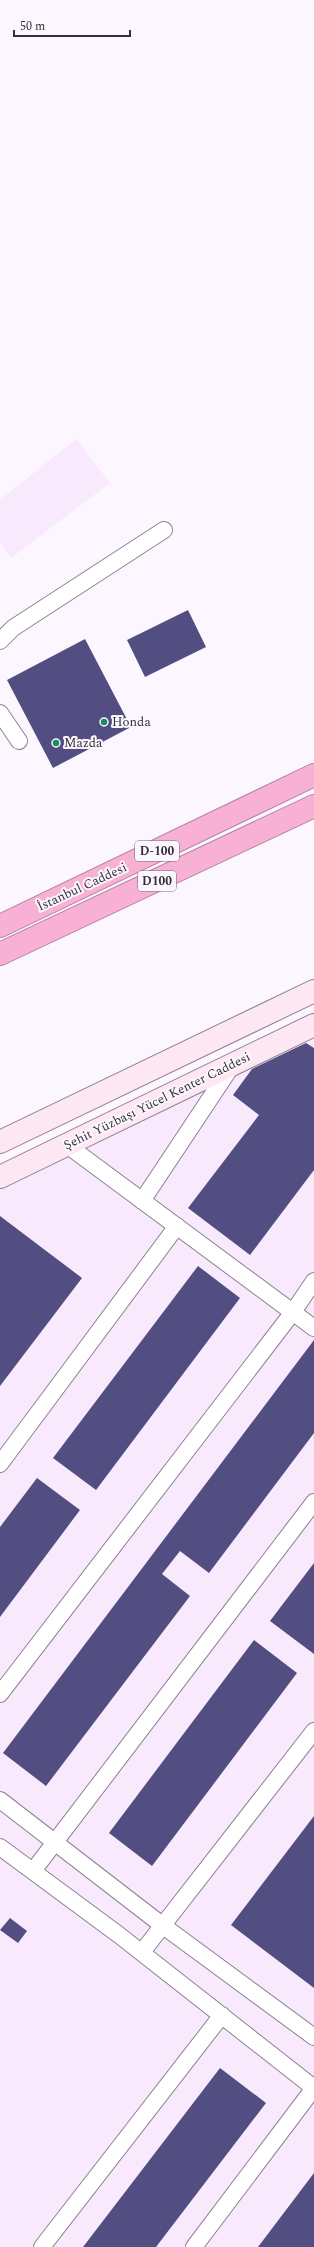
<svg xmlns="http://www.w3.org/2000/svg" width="314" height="2247" font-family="Spectral,serif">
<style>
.built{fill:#f8e9fd}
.building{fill:#534e82}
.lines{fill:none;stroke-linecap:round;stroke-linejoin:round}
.street-casing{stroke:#8d8192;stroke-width:18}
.secondary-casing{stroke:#8d8192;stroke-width:24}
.highway-casing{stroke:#b4839e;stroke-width:24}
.street{stroke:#fff;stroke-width:16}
.secondary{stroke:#fde7f2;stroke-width:22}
.highway{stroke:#f8b0d5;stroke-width:22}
.poi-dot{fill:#1a8a69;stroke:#fcf6fe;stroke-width:1.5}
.labels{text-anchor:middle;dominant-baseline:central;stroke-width:4;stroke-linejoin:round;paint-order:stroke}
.shield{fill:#fcf6fe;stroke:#716b73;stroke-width:1}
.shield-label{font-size:12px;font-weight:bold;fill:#353037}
.poi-label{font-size:13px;fill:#353037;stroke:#fcf6fe;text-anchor:start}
.street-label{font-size:13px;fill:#353037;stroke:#fcf6fe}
</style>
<rect width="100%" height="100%" fill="#fcf6fe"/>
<path class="built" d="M76,439L110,483L11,558L0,543V500Z
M314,1027V2247H0V1165Z"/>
<path class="building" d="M188,610L206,647L145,677L127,640Z
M85,639L131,727L53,768L7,680Z
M306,1043L314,1048V1170L250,1255L188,1208L259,1115L233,1095L252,1069Z
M0,1216L82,1278L0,1386Z
M198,1266L240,1298L96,1490L53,1458Z
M314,1340V1433L209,1573L180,1551L162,1574L190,1596L46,1786L3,1753Z
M37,1478L80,1510L0,1617V1527Z
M314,1563V1654L270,1621Z
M254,1640L297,1673L152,1866L109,1833Z
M314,1816V1988L231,1925Z
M10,1918L27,1931L18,1943L0,1930Z
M220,2068L266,2103L156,2247H83Z
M314,2173V2247H258Z"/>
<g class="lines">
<defs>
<path id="street" d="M0,641L13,628L164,530
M0,713L19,741
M67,1145L314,1328
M142,1201L233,1064
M0,1464L177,1226
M0,1694L293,1312L314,1281
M0,1800L162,1925L314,2037
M0,1847L119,1935L314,2088
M33,1871L314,1502
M142,1952L314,1731
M42,2247L222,2015
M194,2247L314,2088"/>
<path id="secondary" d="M0,1142L314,991
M0,1177L314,1025"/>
<path id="highway" d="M0,926L314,775
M0,954L314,806"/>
</defs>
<use href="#street" class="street-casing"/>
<use href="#secondary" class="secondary-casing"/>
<use href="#highway" class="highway-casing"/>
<use href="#street" class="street"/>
<use href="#secondary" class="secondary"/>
<use href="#highway" class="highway"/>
</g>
<g class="poi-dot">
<circle cx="104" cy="722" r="4"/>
<circle cx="56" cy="743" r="4"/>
</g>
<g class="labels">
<g class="shield">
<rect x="135" y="841" width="44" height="20" rx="3"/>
<rect x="138" y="871" width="38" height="20" rx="3"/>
</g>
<g class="shield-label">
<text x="157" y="851">D-100</text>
<text x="157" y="881">D100</text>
</g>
<g class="poi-label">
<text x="112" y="722">Honda</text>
<text x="64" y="743">Mazda</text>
</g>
<g class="street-label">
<text transform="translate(82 887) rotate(-25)">İstanbul Caddesi</text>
<text transform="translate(157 1101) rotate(-26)">Şehit Yüzbaşı Yücel Kenter Caddesi</text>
</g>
</g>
<path d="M14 30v6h116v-6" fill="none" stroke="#353037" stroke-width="2"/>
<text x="20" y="30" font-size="12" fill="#353037" stroke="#fcf6fe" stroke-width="3" paint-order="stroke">50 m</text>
</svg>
